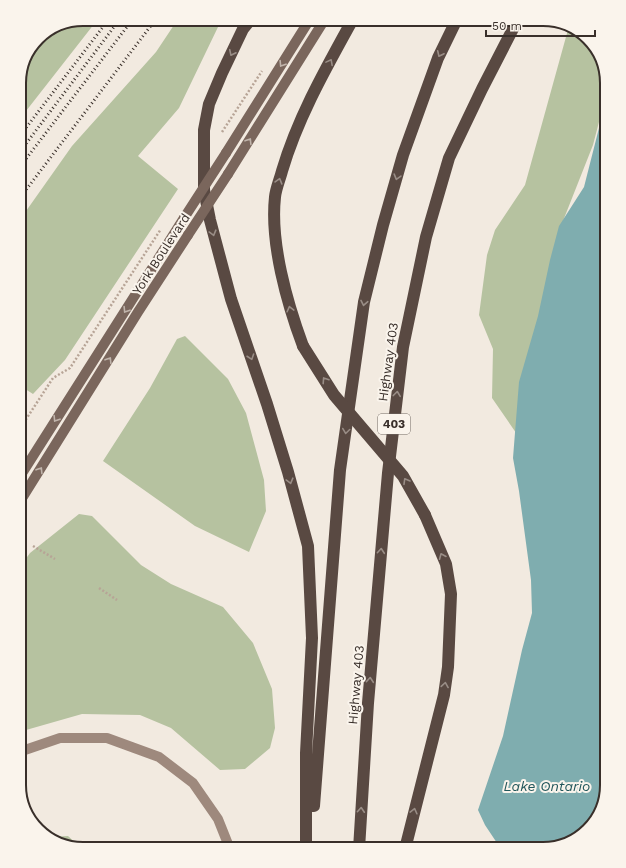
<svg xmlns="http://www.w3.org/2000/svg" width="626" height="868" font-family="'Work Sans',sans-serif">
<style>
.green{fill:#b6c2a0}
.water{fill:#7fadaf}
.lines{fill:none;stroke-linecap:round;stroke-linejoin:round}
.path{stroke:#b7a496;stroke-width:2.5;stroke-dasharray:2 2;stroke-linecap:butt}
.secondary{stroke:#9e897d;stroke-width:10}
.primary{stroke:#7a665c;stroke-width:10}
.highway{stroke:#594942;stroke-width:12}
.rail{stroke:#392f2a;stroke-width:3;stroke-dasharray:1 3;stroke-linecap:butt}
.primary-bridge{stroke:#7a665c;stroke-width:10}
.highway-bridge{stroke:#594942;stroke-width:12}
.oneway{stroke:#998d86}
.oneway2{stroke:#c0b4ab}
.labels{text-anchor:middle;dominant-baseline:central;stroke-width:4;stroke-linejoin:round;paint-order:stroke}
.shield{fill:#faf4ec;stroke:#736a64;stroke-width:1}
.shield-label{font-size:12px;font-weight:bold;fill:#392f2a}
.street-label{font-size:13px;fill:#392f2a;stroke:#faf4ec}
.water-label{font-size:14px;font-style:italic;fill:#21565a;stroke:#faf4ec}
.rim{fill:none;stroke:#392f2a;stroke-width:2}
</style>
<rect width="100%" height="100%" fill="#f2eae0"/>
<path class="green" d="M83,19H98L19,120V79L41,35Z
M178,19H226L218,27L179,108L138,156L178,189L65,360L33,394L19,385V221L72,146L156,52Z
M569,26L575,28L598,51L607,83V91L593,145L561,226L521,440L492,398L493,349L479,315L487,255L495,230L525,185Z
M185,336L228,379L246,413L264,480L266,511L249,552L195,526L103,461L150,388L177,339Z
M79,514L92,516L141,565L171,584L223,607L253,643L272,689L275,728L270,748L245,769L220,770L171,728L140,715L82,714L19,732V568L30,553Z
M68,836L82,849L51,840L48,837Z"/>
<path class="water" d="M607,104V785L598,817L575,840L543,849H501L485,825L478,810L503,736L522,650L532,613L531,580L519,491L513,458L519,382L538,316L550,260L559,226L584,187L599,128Z"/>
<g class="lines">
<path class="path" d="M222,132L262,71
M19,430L53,378L70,368L161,229
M33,546L55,559
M99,588L117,600"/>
<path class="secondary" d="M19,752L60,738H107L159,757L193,783L218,819L230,849"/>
<path class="primary" d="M226,153L310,19
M228,174L325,19
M19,478L184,218
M19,503L138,312L188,235"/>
<path class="highway" d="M251,19L243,29L222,73L209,104L204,130V190L210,220L231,299L267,404L288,472L308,546L312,638L306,753V849
M303,346C287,303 270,243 275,197C276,188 280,179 282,171C298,117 326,68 353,19
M314,806L340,470L364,302L383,225L403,155L438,58L457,19
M359,849L368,703L388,473L403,347L426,237L449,158L482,89L518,19
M405,849L444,695L448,667L451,594L446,564L425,515"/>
<path class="rail" d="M19,137L109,19
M19,153L120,19
M19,168L133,19
M19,199L156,19"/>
<path class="primary-bridge" d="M184,218L226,153
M188,235L228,174"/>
<path class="highway-bridge" d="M303,346L334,395L403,476L425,515"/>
</g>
<defs><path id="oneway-chevron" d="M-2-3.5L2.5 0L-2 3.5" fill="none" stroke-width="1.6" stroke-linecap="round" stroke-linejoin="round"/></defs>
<g class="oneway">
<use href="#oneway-chevron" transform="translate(232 53) rotate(116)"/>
<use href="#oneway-chevron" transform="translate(440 54) rotate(115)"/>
<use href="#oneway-chevron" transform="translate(330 62) rotate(-62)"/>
<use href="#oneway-chevron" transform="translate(397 177) rotate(106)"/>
<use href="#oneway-chevron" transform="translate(279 181) rotate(-74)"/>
<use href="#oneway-chevron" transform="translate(213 233) rotate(75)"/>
<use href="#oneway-chevron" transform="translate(364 303) rotate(101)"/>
<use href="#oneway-chevron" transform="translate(290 309) rotate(-104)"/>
<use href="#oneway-chevron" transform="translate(251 357) rotate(71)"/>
<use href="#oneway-chevron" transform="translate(325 380) rotate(-123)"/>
<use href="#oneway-chevron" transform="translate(397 394) rotate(-83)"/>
<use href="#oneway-chevron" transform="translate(346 431) rotate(98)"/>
<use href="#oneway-chevron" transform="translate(290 481) rotate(75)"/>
<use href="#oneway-chevron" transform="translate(406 481) rotate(-120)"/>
<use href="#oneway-chevron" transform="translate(381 551) rotate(-85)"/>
<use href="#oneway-chevron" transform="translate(442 556) rotate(-113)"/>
<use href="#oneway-chevron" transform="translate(370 680) rotate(-85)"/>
<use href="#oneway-chevron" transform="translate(445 685) rotate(-81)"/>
<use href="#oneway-chevron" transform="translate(361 810) rotate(-86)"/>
<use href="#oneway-chevron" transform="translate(414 811) rotate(-76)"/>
</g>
<g class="oneway2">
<use href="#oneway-chevron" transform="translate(282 64) rotate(122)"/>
<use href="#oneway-chevron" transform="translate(249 141) rotate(-58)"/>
<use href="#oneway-chevron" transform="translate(126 310) rotate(122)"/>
<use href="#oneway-chevron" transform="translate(109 360) rotate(-58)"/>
<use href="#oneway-chevron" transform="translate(56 419) rotate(122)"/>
<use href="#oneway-chevron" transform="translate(40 470) rotate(-58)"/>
</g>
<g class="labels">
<rect class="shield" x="378" y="414" width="32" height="20" rx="3"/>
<g class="shield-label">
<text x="394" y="424">403</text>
</g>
<g class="street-label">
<text transform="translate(161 254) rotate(-57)">York Boulevard</text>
<text transform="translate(388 362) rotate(-82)">Highway 403</text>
<text transform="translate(356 685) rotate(-85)">Highway 403</text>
</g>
<g class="water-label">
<text x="547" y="786">Lake Ontario</text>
</g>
</g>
<path d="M0 0H626V868H0ZM83 26H543A57 57 0 0 1 600 83V785A57 57 0 0 1 543 842H83A57 57 0 0 1 26 785V83A57 57 0 0 1 83 26Z" fill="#faf4ec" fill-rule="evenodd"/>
<path class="rim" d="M83 26H543A57 57 0 0 1 600 83V785A57 57 0 0 1 543 842H83A57 57 0 0 1 26 785V83A57 57 0 0 1 83 26Z"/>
<path d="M486 30v6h109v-6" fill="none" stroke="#392f2a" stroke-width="2"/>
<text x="492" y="30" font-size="12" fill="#392f2a" stroke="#faf4ec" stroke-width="3" paint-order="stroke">50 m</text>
</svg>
